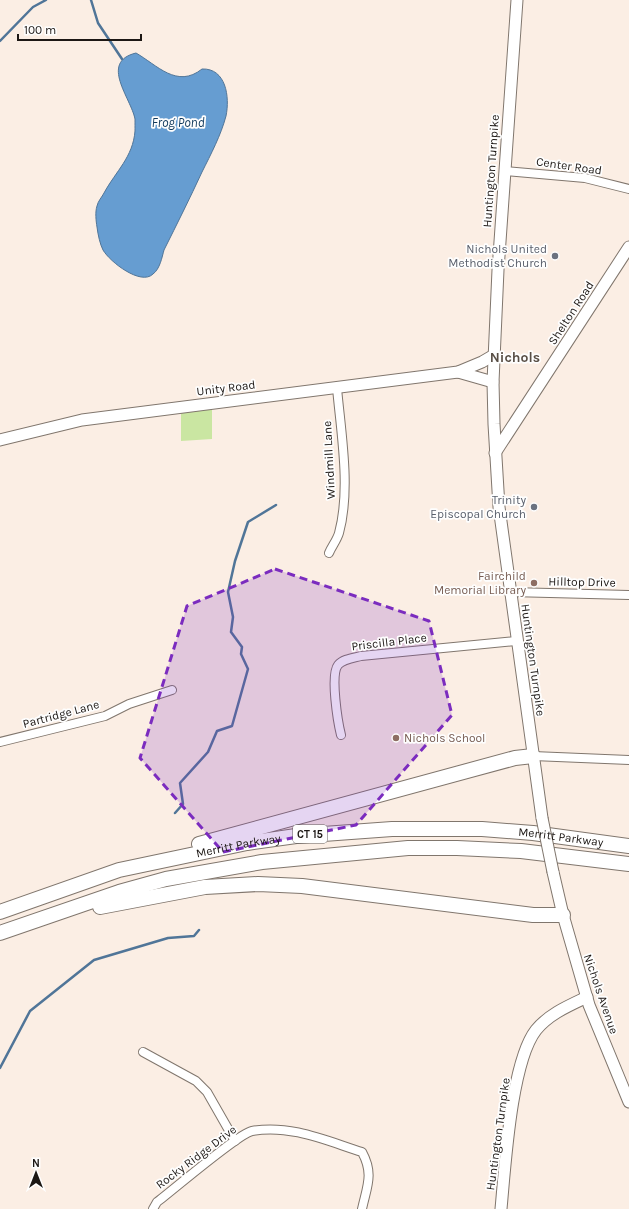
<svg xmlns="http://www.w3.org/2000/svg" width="629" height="1209" font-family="Karla,sans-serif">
  <rect width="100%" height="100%" fill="#fbeee4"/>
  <!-- green -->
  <path fill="#cae6a2" d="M212 401V439L181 441V404Z"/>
  <!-- water -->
  <path fill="#669dd1" stroke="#507598" d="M136 53C157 65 177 89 202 69 226 68 230 97 226 116 221 135 211 154 202 172 190 198 177 224 164 250 162 257 160 269 153 274 141 286 110 262 103 250 100 244 98 235 97 227 96 221 95 212 97 206 98 201 102 197 104 193 116 171 133 157 135 131 135 128 135 123 135 119 131 98 99 62 136 53Z"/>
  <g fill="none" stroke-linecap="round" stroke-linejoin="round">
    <!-- stream -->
    <g stroke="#507598" stroke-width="2.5">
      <path d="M91 0 98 23 122 59"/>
      <path d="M0 41 33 7 46 0"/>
      <path d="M175 813 183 804 180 783 208 752 217 731 232 726 248 669 241 654 242 647 231 632 233 617 228 592 235 561 248 522 276 505"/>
      <path d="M0 1068 30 1011 94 960 168 938 194 936 199 930"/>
    </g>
    <defs>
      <g id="street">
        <path d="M504 171 585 178 629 189"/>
        <path d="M329 553C332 546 337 540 339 533 351 489 341 433 337 388"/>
        <path d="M510 592 629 595"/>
        <path d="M341 735C338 723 330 675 338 665 343 659 353 658 361 656L516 641"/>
        <path d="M0 742 105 716 129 704 172 690"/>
        <path d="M533 756 629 760"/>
        <path d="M143 1052 196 1081 207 1092 235 1141"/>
        <path d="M153 1209 157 1202C173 1190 238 1134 252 1131 290 1124 327 1141 362 1152 374 1174 367 1186 362 1209"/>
      </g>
      <g id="secondary">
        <path d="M517 0 498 270 493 382 494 424 499 507 542 818"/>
        <path d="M458 372 493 382"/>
        <path d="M0 440 82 420 458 372 482 362 494 355"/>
        <path d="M495 453 629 247"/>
        <path d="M553 872 563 915 589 1005 629 1102"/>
        <path d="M501 1209C505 1167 511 1062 536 1030 549 1014 568 1006 587 997"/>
      </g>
      <g id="highway">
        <path d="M199 844 467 771 515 758 533 756"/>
        <path d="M100 907 205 887 258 884 302 886 533 915H563"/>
        <path id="s1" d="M0 912 119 870 247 843 296 836 392 829H482L533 833 629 846"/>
        <path d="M0 933 119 892 166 879 262 862 408 848H457L521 851 629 864"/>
      </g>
    </defs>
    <!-- street casing -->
    <use href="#street" stroke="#80766d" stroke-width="10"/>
    <!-- secondary casing -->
    <use href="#secondary" stroke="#80766d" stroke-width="13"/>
    <!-- highway casing -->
    <use href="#highway" stroke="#80766d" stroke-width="16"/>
    <!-- street -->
    <use href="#street" stroke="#fff" stroke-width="8"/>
    <!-- secondary -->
    <use href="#secondary" stroke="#fff" stroke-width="11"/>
    <!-- highway -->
    <use href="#highway" stroke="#fff" stroke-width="14"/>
    <defs>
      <path id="secondary-bridge" d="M542 818 553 872"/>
    </defs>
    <!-- secondary-bridge casing -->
    <use href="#secondary-bridge" stroke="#80766d" stroke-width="13" stroke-linecap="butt"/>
    <!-- secondary-bridge -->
    <use href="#secondary-bridge" stroke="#fff" stroke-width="11"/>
  </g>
  <!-- marked area -->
  <path fill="#7b2cbf" fill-opacity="0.2" stroke="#7b2cbf" stroke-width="3" stroke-dasharray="8 5" stroke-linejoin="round" d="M275 569 429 621 452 715 356 825 223 852 140 758 187 606Z"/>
  <!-- markers -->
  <g fill="#6b7280" stroke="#fefefe" stroke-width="1.5">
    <circle cx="555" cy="256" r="4"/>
    <circle cx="534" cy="507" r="4"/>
  </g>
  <g fill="#8d6e63" stroke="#fefefe" stroke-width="1.5">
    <circle cx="534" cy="583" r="4"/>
    <circle cx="396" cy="738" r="4"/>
  </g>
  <g text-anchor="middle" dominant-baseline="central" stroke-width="3.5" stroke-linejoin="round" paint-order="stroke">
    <!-- shield labels -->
    <rect fill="#fefefe" stroke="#605c5a" stroke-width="1" x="293" y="825" width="34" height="18" rx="3"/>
    <g font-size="11" font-weight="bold" fill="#1c1714">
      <text x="310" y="834">CT 15</text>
    </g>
    <!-- street labels -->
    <g font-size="12" fill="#1c1714" stroke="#fefefe">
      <text transform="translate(569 166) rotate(8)">Center Road</text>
      <text transform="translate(491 171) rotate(-86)">Huntington Turnpike</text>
      <text transform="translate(571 313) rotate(-57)">Shelton Road</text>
      <text transform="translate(226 388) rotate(-7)">Unity Road</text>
      <text transform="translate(329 460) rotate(-93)">Windmill Lane</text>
      <text transform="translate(582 582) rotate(1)">Hilltop Drive</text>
      <text transform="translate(389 642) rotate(-7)">Priscilla Place</text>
      <text transform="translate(533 660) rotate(82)">Huntington Turnpike</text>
      <text transform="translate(61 714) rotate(-15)">Partridge Lane</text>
      <text stroke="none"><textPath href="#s1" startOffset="572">Merritt Parkway</textPath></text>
      <text stroke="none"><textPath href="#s1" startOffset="248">Merritt Parkway</textPath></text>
      <text transform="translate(601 994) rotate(71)">Nichols Avenue</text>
      <text transform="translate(498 1134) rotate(-82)">Huntington Turnpike</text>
      <text transform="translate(196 1157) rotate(-37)">Rocky Ridge Drive</text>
    </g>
    <!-- worship labels -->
    <g font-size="12" fill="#5b616d" stroke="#fefefe" text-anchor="end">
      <text x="547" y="249">Nichols United<tspan x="547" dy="14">Methodist Church</tspan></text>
      <text x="526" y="500">Trinity<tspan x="526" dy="14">Episcopal Church</tspan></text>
    </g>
    <!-- education labels -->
    <g font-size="12" fill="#785e54" stroke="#fefefe" text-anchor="end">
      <text x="526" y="576">Fairchild<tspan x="526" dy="14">Memorial Library</tspan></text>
      <text x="404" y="738" text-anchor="start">Nichols School</text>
    </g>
    <!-- water labels -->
    <g font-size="13" font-style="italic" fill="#0f385b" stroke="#fefefe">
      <text x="178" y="122">Frog Pond</text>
    </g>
    <!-- quarter labels -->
    <g font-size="14" font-weight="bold" fill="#584e45" stroke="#fefefe">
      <text x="515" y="357">Nichols</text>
    </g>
  </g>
  <!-- north arrow -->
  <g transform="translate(36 1173)" stroke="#fefefe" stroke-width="3" paint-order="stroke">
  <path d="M0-3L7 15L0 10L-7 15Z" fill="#1c1714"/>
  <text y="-6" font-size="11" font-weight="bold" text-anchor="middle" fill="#1c1714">N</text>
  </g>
  <!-- scale -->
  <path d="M18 34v6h123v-6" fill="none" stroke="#1c1714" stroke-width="2"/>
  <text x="24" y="34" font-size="12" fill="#1c1714" stroke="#fefefe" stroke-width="3" paint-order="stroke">100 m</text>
</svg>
